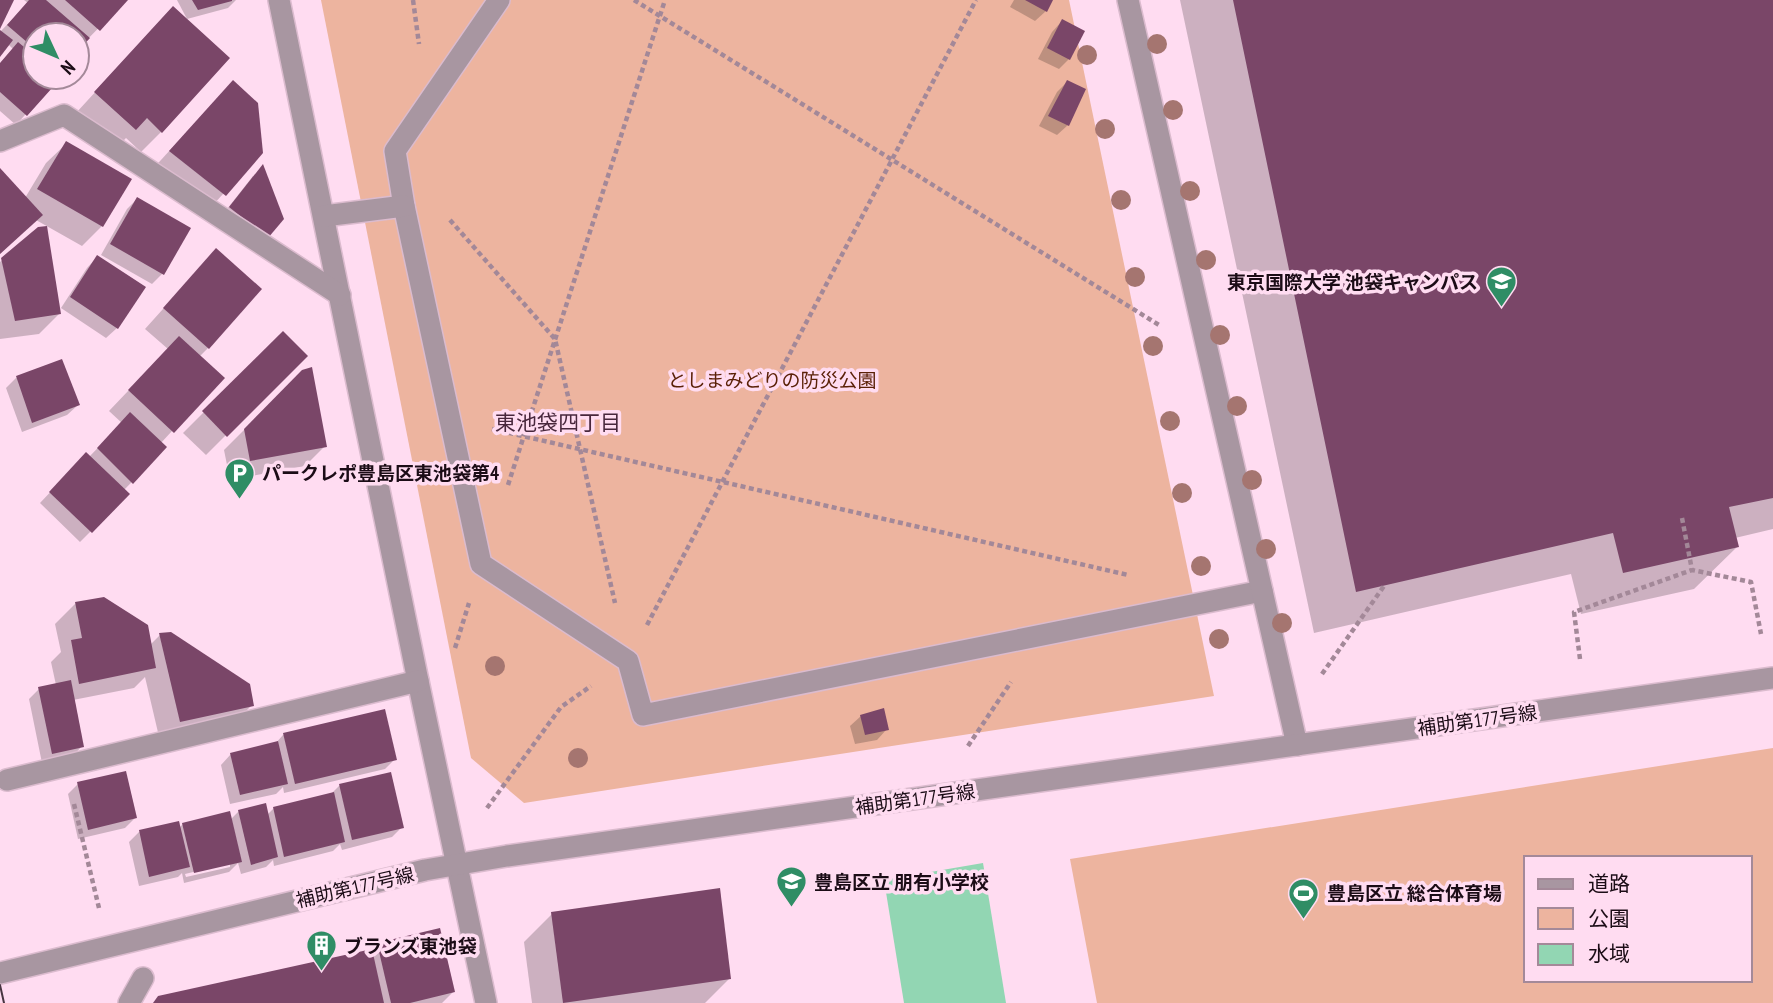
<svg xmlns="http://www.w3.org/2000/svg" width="1773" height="1003" font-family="'PT Sans Narrow','Noto Sans JP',sans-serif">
  <rect width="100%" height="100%" fill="#ffdcf1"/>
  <!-- green -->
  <g fill="#edb49f" fill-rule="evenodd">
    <path d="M321 0H1069L1214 696 524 803 471 758Z"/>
    <path d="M1773 748V1003H1097L1070 859ZM1526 858H1750V980H1526Z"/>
  </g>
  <!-- water -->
  <path fill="#92d6b3" d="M983 863 1006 1003H904L884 880Z"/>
  <!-- shadow -->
  <g fill="#0003" fill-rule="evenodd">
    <path d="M24 0H126L77 50V35H35V77L58 78 16 125 0 111V64L13 49 8 44 0 54V32L28 3Z"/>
    <path d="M177 0H236L228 8 187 19Z"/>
    <path d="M1014 0H1051L1046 11 1035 21 1010 7Z"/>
    <path d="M1180 0H1773V529L1735 538 1737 547 1694 589 1581 614 1571 574 1314 633Z"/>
    <path d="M1062 21 1069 59 1059 69 1038 59 1052 32Z"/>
    <path d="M153 29 161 132 141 152 126 138 115 149 76 113Z"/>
    <path d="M1067 82 1068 125 1057 135 1039 126 1057 92Z"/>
    <path d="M213 103 261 152 204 215 150 172Z"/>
    <path d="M67 143 102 226 82 246 36 220 0 254V171L25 198 46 163Z"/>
    <path d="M253 176 267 237 220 218Z"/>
    <path d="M137 199 162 274 152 284 101 255 127 209Z"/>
    <path d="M38 229 59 314 39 334 0 339V262Z"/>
    <path d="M216 250 208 348 199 357 172 431 160 444 165 448 124 490 128 494 80 542 40 503 76 465 89 457 122 423 109 411 168 349 145 329Z"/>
    <path d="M97 257 143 288 117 328 106 338 61 308 87 268Z"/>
    <path d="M283 333 305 356 206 455 183 433Z"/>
    <path d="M61 361 78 405 67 415 22 432 6 388 16 378Z"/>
    <path d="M303 371 325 446 305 466 230 480 224 450Z"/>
    <path d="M75 604 150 645 160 635 252 705 232 725 160 741 145 677 134 688 73 700 82 746 72 757 42 763 29 699 39 689 56 685 51 662 61 652 55 624Z"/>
    <path d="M384 711 395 759 385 769 284 793 283 787 276 794 230 804 221 765 231 754 275 744 283 735Z"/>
    <path d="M861 716 887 729 877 740 855 744 850 726Z"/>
    <path d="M390 774 402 827 392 837 342 850 340 844 333 851 274 866 273 860 266 867 241 874 238 863 229 872 184 883 182 873 178 877 139 886 129 842 139 832 179 828 183 824 230 820 239 811 267 815 274 808 331 794 339 786ZM230 863V867L186 877 185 874Z"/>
    <path d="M78 784 135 818 125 828 78 839 68 794Z"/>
    <path d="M552 914 729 979 705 1003H532L524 942Z"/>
    <path d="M378 945 453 992 442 1003H154L159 998 372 950Z"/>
  </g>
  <!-- building -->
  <g fill="#7a4668">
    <path d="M0 0H14L0 29Z"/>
    <path d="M29 0H46L90 38 77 52V35H35V49L7 25Z"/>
    <path d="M65 0H128L100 31Z"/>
    <path d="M192 0H232V1L198 10Z"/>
    <path d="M1025 0H1053L1047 12Z"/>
    <path d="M1233 0H1773V498L1729 507 1739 547 1623 573 1613 533 1356 592Z"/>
    <path d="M173 6 230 58 162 133 147 118 136 130 94 92Z"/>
    <path d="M1062 19 1085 31 1070 60 1047 48Z"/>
    <path d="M0 30 13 40 0 57Z"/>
    <path d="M18 42 35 56V77L61 78 27 116 0 92V63Z"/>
    <path d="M233 80 258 103 263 153 226 196 169 151Z"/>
    <path d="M1067 80 1086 89 1069 126 1048 116Z"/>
    <path d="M66 141 132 179 103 227 37 189Z"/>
    <path d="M263 164 284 219 268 238 229 207Z"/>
    <path d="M0 168 43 215 0 254Z"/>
    <path d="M137 197 191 228 164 275 110 244Z"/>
    <path d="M47 226 61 314 15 321 1 258 38 227Z"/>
    <path d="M216 248 262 289 209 349 163 308Z"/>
    <path d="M97 255 146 287 118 329 70 297Z"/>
    <path d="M283 331 308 356 227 437 202 411Z"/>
    <path d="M179 336 225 378 174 433 128 390Z"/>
    <path d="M62 359 80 405 32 423 16 376Z"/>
    <path d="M312 367 327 447 250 461 244 429 302 370Z"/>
    <path d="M130 412 167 447 133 484 97 448Z"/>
    <path d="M86 452 130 494 92 533 49 492Z"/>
    <path d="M104 597 148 625 156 668 79 684 71 640 82 638 75 602Z"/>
    <path d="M171 632 250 684 254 706 180 722 159 633Z"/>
    <path d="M71 680 84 747 52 754 38 687Z"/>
    <path d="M884 708 889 730 865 735 860 715Z"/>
    <path d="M385 709 397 760 295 784 283 733Z"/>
    <path d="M278 741 288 784 240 795 230 753Z"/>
    <path d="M126 771 137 818 88 830 77 782Z"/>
    <path d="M391 772 404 828 352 840 339 784Z"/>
    <path d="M334 792 345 842 284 857 273 807Z"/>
    <path d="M266 803 278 857 251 865 238 810Z"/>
    <path d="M230 811 242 862 194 873 182 823Z"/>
    <path d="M179 821 190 867 149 877 139 830Z"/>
    <path d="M720 888 731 979 563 1003 551 912Z"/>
    <path d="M440 928 455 992 410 1003H391L377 943Z"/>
    <path d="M372 949 384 1003H153L158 996Z"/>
  </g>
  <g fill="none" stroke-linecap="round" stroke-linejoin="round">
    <defs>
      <g id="minor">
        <path d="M279 0 418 681 486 1003"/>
        <path d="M499 0 395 151 404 206 481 564 628 661 643 715 1262 591"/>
        <path d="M1128 0 1297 745"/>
        <path d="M0 141 64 115 340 295"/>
        <path d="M324 216 404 206"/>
        <path d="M7 780 418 681"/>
        <path d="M0 973 425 870 507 856 1773 678"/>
        <path d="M129 1003 143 978"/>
      </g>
    </defs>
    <!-- minor casing -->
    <use href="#minor" stroke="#dbbbce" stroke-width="24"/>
    <!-- path -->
    <g stroke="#a38898" stroke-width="4.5" stroke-dasharray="5 3.5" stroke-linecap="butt">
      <path d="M413 0 419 44"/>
      <path d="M634 0 1159 325"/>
      <path d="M450 220 555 339 615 603"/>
      <path d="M492 429 1128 575"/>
      <path d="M508 485 665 0"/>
      <path d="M1682 518 1692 570 1751 582 1761 634"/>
      <path d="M647 625 976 0"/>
      <path d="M455 648 469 603"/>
      <path d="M1580 659 1574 612 1692 570"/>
      <path d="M1322 674 1384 586"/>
      <path d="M968 746 1011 682"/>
      <path d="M74 804 99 908"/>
      <path d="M487 808 561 707 591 686"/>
    </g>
    <!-- minor -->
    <use href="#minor" stroke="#a896a1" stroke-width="21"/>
    <!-- tram -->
    <path stroke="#483541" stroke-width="2" d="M0 985 4 1003"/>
  </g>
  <!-- trees -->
  <g fill="#a57570">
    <circle cx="1157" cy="44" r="10"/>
    <circle cx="1087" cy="55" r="10"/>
    <circle cx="1173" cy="110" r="10"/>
    <circle cx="1105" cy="129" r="10"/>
    <circle cx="1190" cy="191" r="10"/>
    <circle cx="1121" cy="200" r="10"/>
    <circle cx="1206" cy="260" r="10"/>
    <circle cx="1135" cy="277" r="10"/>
    <circle cx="1220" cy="335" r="10"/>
    <circle cx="1153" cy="346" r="10"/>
    <circle cx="1237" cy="406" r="10"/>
    <circle cx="1170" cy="421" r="10"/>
    <circle cx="1252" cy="480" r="10"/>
    <circle cx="1182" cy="493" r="10"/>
    <circle cx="1266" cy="549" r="10"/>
    <circle cx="1201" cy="566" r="10"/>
    <circle cx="1282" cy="623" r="10"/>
    <circle cx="1219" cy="639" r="10"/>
    <circle cx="495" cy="666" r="10"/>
    <circle cx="578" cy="758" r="10"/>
  </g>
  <!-- icons -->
  <defs>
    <symbol id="university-pin" viewBox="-11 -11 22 30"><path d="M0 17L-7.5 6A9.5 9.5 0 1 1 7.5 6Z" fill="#2f8d65" stroke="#ffdcf1"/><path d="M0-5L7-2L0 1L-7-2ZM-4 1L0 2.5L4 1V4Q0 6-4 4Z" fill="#fff"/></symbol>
    <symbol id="parking-pin" viewBox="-11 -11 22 30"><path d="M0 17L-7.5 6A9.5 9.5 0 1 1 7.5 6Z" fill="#2f8d65" stroke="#ffdcf1"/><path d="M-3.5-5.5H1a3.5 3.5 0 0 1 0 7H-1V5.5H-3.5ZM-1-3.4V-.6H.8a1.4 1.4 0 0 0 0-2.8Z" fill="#fff"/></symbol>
    <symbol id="school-pin" viewBox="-11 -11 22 30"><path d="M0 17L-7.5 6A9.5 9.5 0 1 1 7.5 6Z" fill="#2f8d65" stroke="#ffdcf1"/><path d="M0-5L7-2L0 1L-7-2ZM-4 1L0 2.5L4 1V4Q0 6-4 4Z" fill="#fff"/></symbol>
    <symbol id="stadium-pin" viewBox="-11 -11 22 30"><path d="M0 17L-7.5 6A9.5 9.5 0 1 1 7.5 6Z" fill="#2f8d65" stroke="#ffdcf1"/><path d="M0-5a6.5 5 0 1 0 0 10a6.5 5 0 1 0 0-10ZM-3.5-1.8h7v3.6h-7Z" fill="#fff"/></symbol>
    <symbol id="building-pin" viewBox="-11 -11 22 30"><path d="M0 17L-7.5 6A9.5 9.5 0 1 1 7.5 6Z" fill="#2f8d65" stroke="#ffdcf1"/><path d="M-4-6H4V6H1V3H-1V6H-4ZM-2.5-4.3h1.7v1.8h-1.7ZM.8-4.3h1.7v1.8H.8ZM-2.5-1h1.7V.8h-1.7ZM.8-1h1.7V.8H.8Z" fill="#fff"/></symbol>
  </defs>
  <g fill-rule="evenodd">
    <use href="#university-pin" x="1484" y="264" width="35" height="47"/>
    <use href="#parking-pin" x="222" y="456" width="35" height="47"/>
    <use href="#school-pin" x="774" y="864" width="35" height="47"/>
    <use href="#stadium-pin" x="1286" y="876" width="35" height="47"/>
    <use href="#building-pin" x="304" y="928" width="35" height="47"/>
  </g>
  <g text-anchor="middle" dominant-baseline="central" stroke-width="7" stroke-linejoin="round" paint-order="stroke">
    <!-- poi labels -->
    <g font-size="19" font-weight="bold" fill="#1b0c16" stroke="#ffdcf1" text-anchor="start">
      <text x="1478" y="282" text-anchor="end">東京国際大学 池袋キャンパス</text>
      <text x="262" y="473">パークレポ豊島区東池袋第4</text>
      <text x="814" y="882">豊島区立 朋有小学校</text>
      <text x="1327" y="893">豊島区立 総合体育場</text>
      <text x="344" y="946">ブランズ東池袋</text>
    </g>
    <!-- park labels -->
    <g font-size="19" fill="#5b2107" stroke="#ffdcf1">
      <text x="772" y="380">としまみどりの防災公園</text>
    </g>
    <!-- street labels -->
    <g font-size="19" fill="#1b0c16" stroke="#ffdcf1">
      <text transform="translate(1477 720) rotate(-8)">補助第177号線</text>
      <text transform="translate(915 799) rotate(-8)">補助第177号線</text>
      <text transform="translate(355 887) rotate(-13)">補助第177号線</text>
    </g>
    <!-- neighbourhood labels -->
    <g font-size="21" fill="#48273c" stroke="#ffdcf1">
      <text x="558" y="422">東池袋四丁目</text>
    </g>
  </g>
  <!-- legend -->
  <rect x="1524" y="856" width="228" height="126" fill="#ffdcf1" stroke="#a48999" stroke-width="2"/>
  <rect x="1538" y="879" width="35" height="10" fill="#a896a1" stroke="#a48999" stroke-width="2"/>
  <text x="1588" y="891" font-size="21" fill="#1b0c16">道路</text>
  <rect x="1538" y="908" width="35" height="21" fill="#edb49f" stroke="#a48999" stroke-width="2"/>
  <text x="1588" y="926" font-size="21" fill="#1b0c16">公園</text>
  <rect x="1538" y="944" width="35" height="21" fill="#92d6b3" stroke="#a48999" stroke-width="2"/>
  <text x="1588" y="961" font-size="21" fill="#1b0c16">水域</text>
  <!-- north arrow -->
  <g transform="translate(56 56) rotate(134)"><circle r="33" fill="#ffdcf1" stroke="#a48999" stroke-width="2"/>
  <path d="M0-5L12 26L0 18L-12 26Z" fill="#2f8d65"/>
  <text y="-10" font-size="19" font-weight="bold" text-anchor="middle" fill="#1b0c16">N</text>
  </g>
</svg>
